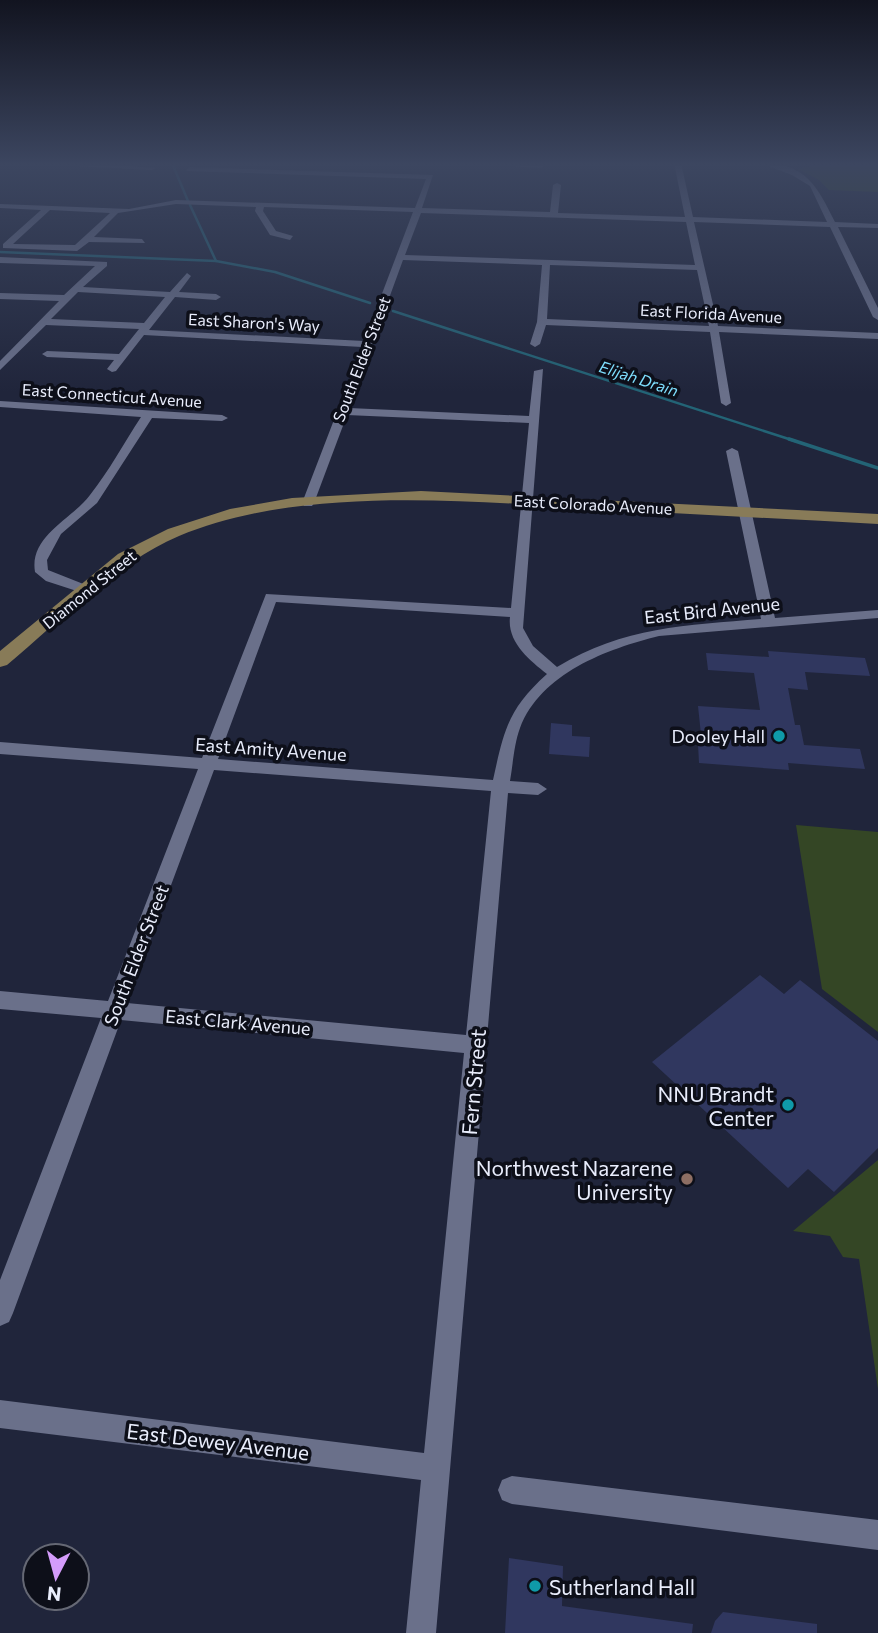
<svg xmlns="http://www.w3.org/2000/svg" width="878" height="1633" font-family="Commissioner,sans-serif">
  <rect width="100%" height="100%" fill="#20253b"/>
  <!-- green -->
  <g fill="#344625">
    <path d="M822 163H878V192L829 190 819 180 798 169Z"/>
    <path d="M796 825 878 832V1032L822 989Z"/>
    <path d="M878 1160V1389L859 1259 843 1257 830 1236 793 1231Z"/>
  </g>
  <g fill="none" stroke-linecap="round" stroke-linejoin="round">
    <!-- stream-far1 -->
    <g stroke="#236476" stroke-width="2.5">
      <path d="M172 163 188 201"/>
      <path d="M190 205 216 261"/>
      <path d="M0 252 216 261 275 272 370 303"/>
      <path d="M393 311 795 441"/>
    </g>
    <!-- stream -->
    <path stroke="#236476" stroke-width="3.5" d="M789 439 878 468"/>
  </g>
  <!-- building -->
  <g fill="#30375f">
    <path d="M768 651 865 658 870 676 805 672 808 690 788 688 795 725H800L804 745 860 749 865 769 788 763 789 770 699 763 698 744H702L698 706 760 710 754 673 708 670 706 653 769 657Z"/>
    <path d="M551 723 572 725V736L590 737 589 757 549 754Z"/>
    <path d="M760 975 784 994 800 980 878 1041V1148L834 1192 808 1169 788 1188 652 1062Z"/>
    <path d="M509 1558 563 1566 562 1606 693 1624 692 1633H505Z"/>
    <path d="M723 1612 817 1624V1633H711L715 1621Z"/>
  </g>
  <g fill="none" stroke-linecap="round" stroke-linejoin="round">
    <!-- minor -->
    <g fill="#6a708a" fill-rule="evenodd">
      <path d="M18 163H84L156 168 152 170Z"/>
      <path d="M674 163H681L693 217 827 222 810 186 792 175 761 163C806 163 817 186 835 222L878 224V228L838 227 878 308V320L873 317 830 227 694 222 718 326 878 333V339L719 332 731 403 726 406 721 403 710 332 546 325 540 344 535 347 530 344 537 322 542 265 403 260 349 408 529 416 534 371 543 369 523 628 533 646 557 667C623 627 687 625 761 619L726 451 732 448 738 451 775 618 878 610V618L659 636C607 649 541 673 520 728 514 744 513 764 510 781L538 783 547 789 538 795 508 793 436 1633H406L421 1480 0 1428V1400L424 1453 464 1053 121 1020 13 1313 9 1322 0 1326V1280L101 1018 0 1009V991L108 1001 198 769 0 754V742L202 758 266 594 511 608 529 423 347 415 314 503 312 506H304L302 503 362 347 144 335 116 371 112 372 107 369 114 360 47 357 42 354 47 351 119 354 139 329 46 325 0 370V361L59 301 0 299V293L64 295 95 266 0 263V257L107 262V266L83 287 170 292 187 273 191 276 179 292 216 294 221 297 216 300 175 297 149 330 364 341 413 212 264 207 263 211 276 231 293 236 290 240 270 235 255 211 256 207 176 204 118 213 94 237 142 239 145 243 89 242 77 251 3 248V244L41 210 0 208V204L129 209 176 200 415 208 426 179 186 171 189 167 433 175 422 208 550 212 553 185 557 183 561 185 558 213 685 217ZM50 210 110 213 75 245 13 244ZM421 213 686 222 695 265 405 255ZM550 265 697 270 709 326 547 319ZM78 292 165 297 144 323 51 319ZM276 602 510 617C507 642 529 660 547 674 508 709 504 730 493 780L218 759ZM214 770 491 791 466 1035 127 1003Z"/>
      <path d="M481 164 544 166 540 168Z"/>
      <path d="M0 401 222 415 228 418 222 421 152 418 97 503 61 534 47 560 48 570 91 587V593L86 594 46 581 35 572C29 536 71 520 90 495 109 471 124 443 141 417L0 407Z"/>
      <path d="M512 1476 878 1520V1550L512 1504 502 1500 498 1490 502 1480Z"/>
    </g>
    <!-- major -->
    <path fill="#887b58" fill-rule="evenodd" d="M421 491 878 514V524C785 519 691 514 598 509 470 501 300 485 179 536 114 564 61 620 7 665L0 667V651L118 554 168 529 230 509 292 498Z"/>
  </g>
  <!-- sky -->
  <linearGradient id="sky" x2="0" y2="1"><stop stop-color="#121420"/><stop offset="0.42" stop-color="#3c4660"/><stop offset="1" stop-color="#3c4660" stop-opacity="0"/></linearGradient>
  <rect width="878" height="392" fill="url(#sky)"/>
  <!-- markers -->
  <g fill="#0f9aa8" stroke="#0d0f19" stroke-width="2.5">
    <circle cx="779" cy="736" r="7"/>
    <circle cx="788" cy="1105" r="7"/>
    <circle cx="535" cy="1586" r="7"/>
  </g>
  <circle fill="#8d6e63" stroke="#0d0f19" stroke-width="2.5" cx="687" cy="1179" r="7"/>
  <g text-anchor="middle" dominant-baseline="central" stroke-width="7" stroke-linejoin="round" paint-order="stroke">
    <!-- far-street labels -->
    <g font-size="16" fill="#e9edfc" stroke="#0d0f19">
      <text transform="translate(711 313) rotate(3)">East Florida Avenue</text>
      <text transform="translate(254 322) rotate(3)">East Sharon's Way</text>
      <text transform="translate(361 359) rotate(-69)">South Elder Street</text>
      <text transform="translate(112 395) rotate(4)">East Connecticut Avenue</text>
      <text transform="translate(593 504) rotate(3)">East Colorado Avenue</text>
      <text transform="translate(89 589) rotate(-39)">Diamond Street</text>
    </g>
    <!-- far-water labels -->
    <g font-size="16" font-style="italic" fill="#7edefd" stroke="#0d0f19">
      <text transform="translate(639 378) rotate(18)">Elijah Drain</text>
    </g>
    <!-- street labels -->
    <g font-size="18" fill="#e9edfc" stroke="#0d0f19">
      <text transform="translate(712 610) rotate(-6)">East Bird Avenue</text>
      <text transform="translate(271 749) rotate(4)">East Amity Avenue</text>
      <text transform="translate(136 955) rotate(-69)">South Elder Street</text>
      <text transform="translate(238 1022) rotate(5)">East Clark Avenue</text>
    </g>
    <!-- poi labels -->
    <g font-size="18" fill="#e9edfc" stroke="#0d0f19" text-anchor="end">
      <text x="765" y="736">Dooley Hall</text>
    </g>
    <!-- near-street labels -->
    <g font-size="21" fill="#e9edfc" stroke="#0d0f19">
      <text transform="translate(473 1082) rotate(-85)">Fern Street</text>
      <text transform="translate(218 1441) rotate(7)">East Dewey Avenue</text>
    </g>
    <!-- near-poi labels -->
    <g font-size="21" fill="#e9edfc" stroke="#0d0f19" text-anchor="end">
      <text x="774" y="1093">NNU Brandt<tspan x="774" dy="24">Center</tspan></text>
      <text x="673" y="1167">Northwest Nazarene<tspan x="673" dy="24">University</tspan></text>
      <text x="549" y="1586" text-anchor="start">Sutherland Hall</text>
    </g>
  </g>
  <!-- north arrow -->
  <g transform="translate(56 1577) rotate(186)"><circle r="33" fill="#0d0f19" stroke="#656874" stroke-width="2"/>
  <path d="M0-5L12 26L0 18L-12 26Z" fill="#d49cfb"/>
  <text y="-10" font-size="19" font-weight="bold" text-anchor="middle" fill="#e9edfc">N</text>
  </g>
</svg>
